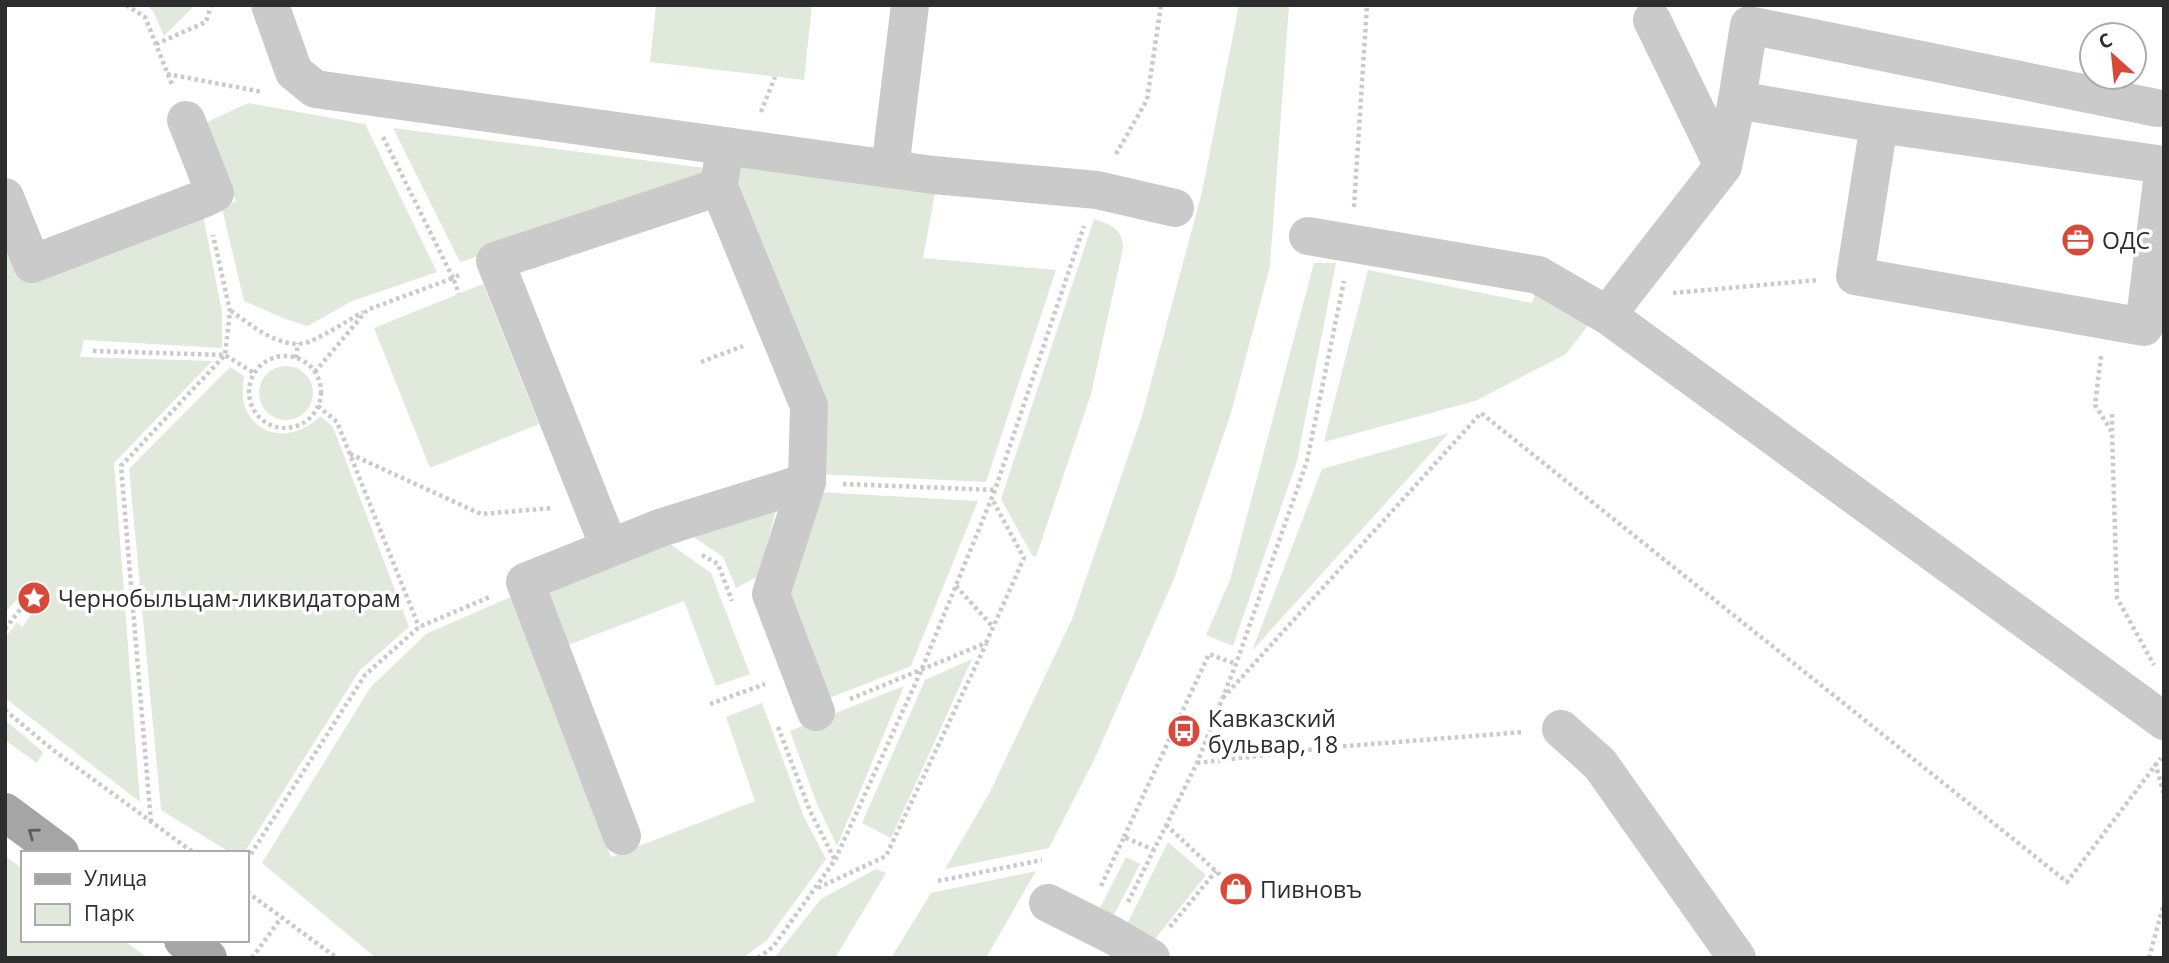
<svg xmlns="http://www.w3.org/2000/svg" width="2169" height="963" font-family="'Open Sans',sans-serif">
  <rect width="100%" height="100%" fill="#fff"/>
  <!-- green -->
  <g fill="#e0e9db">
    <path d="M146 5H195L164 36 153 11Z"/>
    <path d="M656 5H812L804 80 650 62Z"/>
    <path d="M1239 5H1289L1270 266 1231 413 1174 579 1095 758 1049 848 945 869 990 792 1072 619 1142 416 1202 192Z"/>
    <path d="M248 103 365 124 437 272 352 301 308 326 288 320 244 301 222 208 236 201 203 124Z"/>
    <path d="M393 128 705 168 701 186 460 262Z"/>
    <path d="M742 159 937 183 923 258 1056 270 986 482 819 474 738 196Z"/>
    <path d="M201 204 222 312V348L84 340 80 357 212 361 114 463 140 802 5 698V638L17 622 22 627 38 605 22 594 5 612V222L27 273Z"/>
    <path d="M1094 219C1110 224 1123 229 1123 248L1091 394 1036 557 1032 555 1001 499Z"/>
    <path d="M1314 263H1336L1297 461 1233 646 1206 635 1230 580Z"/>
    <path d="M1368 270 1532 303 1537 285 1593 319 1566 354 1475 401 1324 442Z"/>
    <path d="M483 284 539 424 430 468 374 328Z"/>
    <circle cx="286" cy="393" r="27"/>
    <path d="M230 367 244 376C243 387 241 398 246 409 260 441 298 439 320 416L333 427 409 627 360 670 244 853H231L161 810 129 469Z"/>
    <path d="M1449 433 1252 651 1322 469Z"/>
    <path d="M818 492 978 501 911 666 827 699 789 588Z"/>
    <path d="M778 502 759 576 736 588 723 557 685 531Z"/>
    <path d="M660 537 711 573 750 674 716 686 684 601 563 647 539 585Z"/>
    <path d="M513 596 611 857 755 801 726 717 762 703 804 817 826 859 767 940 743 958H376L262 863 370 688 426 634Z"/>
    <path d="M972 659 891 838 862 823 925 680Z"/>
    <path d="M904 686 837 846 817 804 790 731Z"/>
    <path d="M5 720 43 752 37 763 5 740Z"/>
    <path d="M1168 842 1206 875 1151 944 1126 926Z"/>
    <path d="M5 856 23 869V940H123L148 958H5Z"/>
    <path d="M1126 857 1140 864 1114 915 1100 908Z"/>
    <path d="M876 869 886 873 835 958H774L821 899Z"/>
    <path d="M1036 871 986 958H891L931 893Z"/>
  </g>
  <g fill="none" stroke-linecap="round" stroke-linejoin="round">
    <!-- path -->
    <g stroke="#cacaca" stroke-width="4.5" stroke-dasharray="3.5 3.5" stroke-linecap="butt">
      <path d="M126 5 145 17 173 87"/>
      <path d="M156 44 206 22 211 5"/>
      <path d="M167 74 263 92"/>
      <path d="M761 112 775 77"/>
      <path d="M383 137 453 278 459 275"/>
      <path d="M1116 154 1147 100 1161 5"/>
      <path d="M1354 207 1367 5"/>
      <path d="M1673 293 1818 280"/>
      <path d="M231 311C251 325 278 348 305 343 315 341 351 319 363 312"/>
      <path d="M93 351 225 355 254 373"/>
      <path d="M2101 356 2095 405 2112 432 2117 598 2154 665"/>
      <circle cx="285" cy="392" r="36"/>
      <path d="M296 358 298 343"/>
      <path d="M701 362 743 346"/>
      <path d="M315 372 367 310 453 278 459 294"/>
      <path d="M318 406 337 422 419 627"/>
      <path d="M2112 414V431"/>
      <path d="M350 454 481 514 553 508"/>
      <path d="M843 484 995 490"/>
      <path d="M702 555 718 564 732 601"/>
      <path d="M956 586 993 627"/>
      <path d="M5 629 26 602"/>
      <path d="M1223 698 1481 413 2067 882 2161 758"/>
      <path d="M850 699 986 643 1024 558 992 499"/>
      <path d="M710 704 765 684"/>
      <path d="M5 710 53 750 194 853"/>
      <path d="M778 727 810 811 835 860"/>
      <path d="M1197 763 1334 747 1524 732"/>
      <path d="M2155 763 2164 794"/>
      <path d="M151 822 121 466 225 355 230 311 213 235"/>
      <path d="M1166 825 1220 875"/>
      <path d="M1124 837 1209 654 1236 664"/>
      <path d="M247 860 365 675 419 627 492 596"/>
      <path d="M938 881 1042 860"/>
      <path d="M1101 886 1124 837 1154 850"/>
      <path d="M818 888 886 856 986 644"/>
      <path d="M247 892 337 958"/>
      <path d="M1128 902 1197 763 1236 664 1307 461 1344 281"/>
      <path d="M1170 927 1216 871"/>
      <path d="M252 958 281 918"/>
      <path d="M758 958 773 947 835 860 921 671 995 490 1084 226"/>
      <path d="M2149 958 2164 903"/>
    </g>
    <!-- minor -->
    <g stroke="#cacaca" stroke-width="38">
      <path d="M270 5 294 72 315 89 933 175 1097 190 1175 208"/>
      <path d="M1737 100 1749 25 2157 108"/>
      <path d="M725 146 719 187 809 406 807 482 771 594 816 712"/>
      <path d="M1723 166 1737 100 1879 124 2164 165 2144 327 1855 276 1879 124"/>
      <path d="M890 169 910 5"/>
      <path d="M5 197 32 264 205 198 215 193 186 120"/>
      <path d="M1308 236 1538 275 1607 315 2164 721"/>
      <path d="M1607 315 1723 166 1652 20"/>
      <path d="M609 547 495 261 719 187"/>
      <path d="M1561 729 1600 764 1737 958"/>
      <path d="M622 836 525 582 660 528 807 482"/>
      <path d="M1048 903 1112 935 1151 958"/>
    </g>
    <!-- major -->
    <g stroke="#a5a5a5" stroke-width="38">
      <path d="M5 812 60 853"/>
      <path d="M183 940 208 958"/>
    </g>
  </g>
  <!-- one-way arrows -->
  <defs><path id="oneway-chevron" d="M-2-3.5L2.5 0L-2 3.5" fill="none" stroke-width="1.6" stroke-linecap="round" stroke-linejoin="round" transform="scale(1.75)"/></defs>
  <use stroke="#5d5d5d" href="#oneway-chevron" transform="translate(33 833) rotate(-144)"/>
  <!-- icons -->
  <defs>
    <symbol id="office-disc" viewBox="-11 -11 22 22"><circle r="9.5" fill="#d94939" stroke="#fff"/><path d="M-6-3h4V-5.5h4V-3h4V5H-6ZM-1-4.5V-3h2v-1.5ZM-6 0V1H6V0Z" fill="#fff"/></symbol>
    <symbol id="sight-disc" viewBox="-11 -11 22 22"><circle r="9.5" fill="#d94939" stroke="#fff"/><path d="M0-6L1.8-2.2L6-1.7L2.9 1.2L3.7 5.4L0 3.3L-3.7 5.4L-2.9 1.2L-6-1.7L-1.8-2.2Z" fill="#fff"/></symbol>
    <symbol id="bus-disc" viewBox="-11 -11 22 22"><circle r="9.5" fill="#d94939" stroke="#fff"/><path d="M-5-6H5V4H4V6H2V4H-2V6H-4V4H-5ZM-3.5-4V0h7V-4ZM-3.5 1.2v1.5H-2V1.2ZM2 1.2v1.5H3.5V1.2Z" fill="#fff"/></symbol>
    <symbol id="shop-disc" viewBox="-11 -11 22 22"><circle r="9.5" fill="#d94939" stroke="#fff"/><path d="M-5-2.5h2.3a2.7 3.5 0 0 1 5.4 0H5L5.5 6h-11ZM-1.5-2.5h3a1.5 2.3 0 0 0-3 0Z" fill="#fff"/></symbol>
  </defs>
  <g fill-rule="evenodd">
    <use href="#office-disc" x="2059" y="221" width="38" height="38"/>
    <use href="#sight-disc" x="15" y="579" width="38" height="38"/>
    <use href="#bus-disc" x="1165" y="712" width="38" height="38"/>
    <use href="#shop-disc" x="1217" y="870" width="38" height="38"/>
  </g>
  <g text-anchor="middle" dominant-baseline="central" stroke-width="7" stroke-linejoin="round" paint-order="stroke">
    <!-- poi labels -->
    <g font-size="23" fill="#2d2d2d" stroke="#fff" text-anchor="start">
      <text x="2102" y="240">ОДС</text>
      <text x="58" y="598">Чернобыльцам-ликвидаторам</text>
      <text x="1208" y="718">Кавказский<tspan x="1208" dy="26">бульвар, 18</tspan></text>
      <text x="1260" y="889">Пивновъ</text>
    </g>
  </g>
  <!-- border -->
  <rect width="2169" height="963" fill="none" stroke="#2d2d2d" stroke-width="14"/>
  <!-- legend -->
  <rect x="21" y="851" width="228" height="91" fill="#ffffff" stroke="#ababab" stroke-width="2"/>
  <rect x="35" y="874" width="35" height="10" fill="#a5a5a5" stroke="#ababab" stroke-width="2"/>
  <text x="84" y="886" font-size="21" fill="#2d2d2d">Улица</text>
  <rect x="35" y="904" width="35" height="21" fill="#e0e9db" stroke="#ababab" stroke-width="2"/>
  <text x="84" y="921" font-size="21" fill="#2d2d2d">Парк</text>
  <!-- north arrow -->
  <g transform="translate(2113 56) rotate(333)"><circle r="33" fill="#ffffff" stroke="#ababab" stroke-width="2"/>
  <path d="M0-5L12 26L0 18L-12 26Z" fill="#d94939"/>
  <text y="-10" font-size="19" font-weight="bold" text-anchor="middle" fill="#2d2d2d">С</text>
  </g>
</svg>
